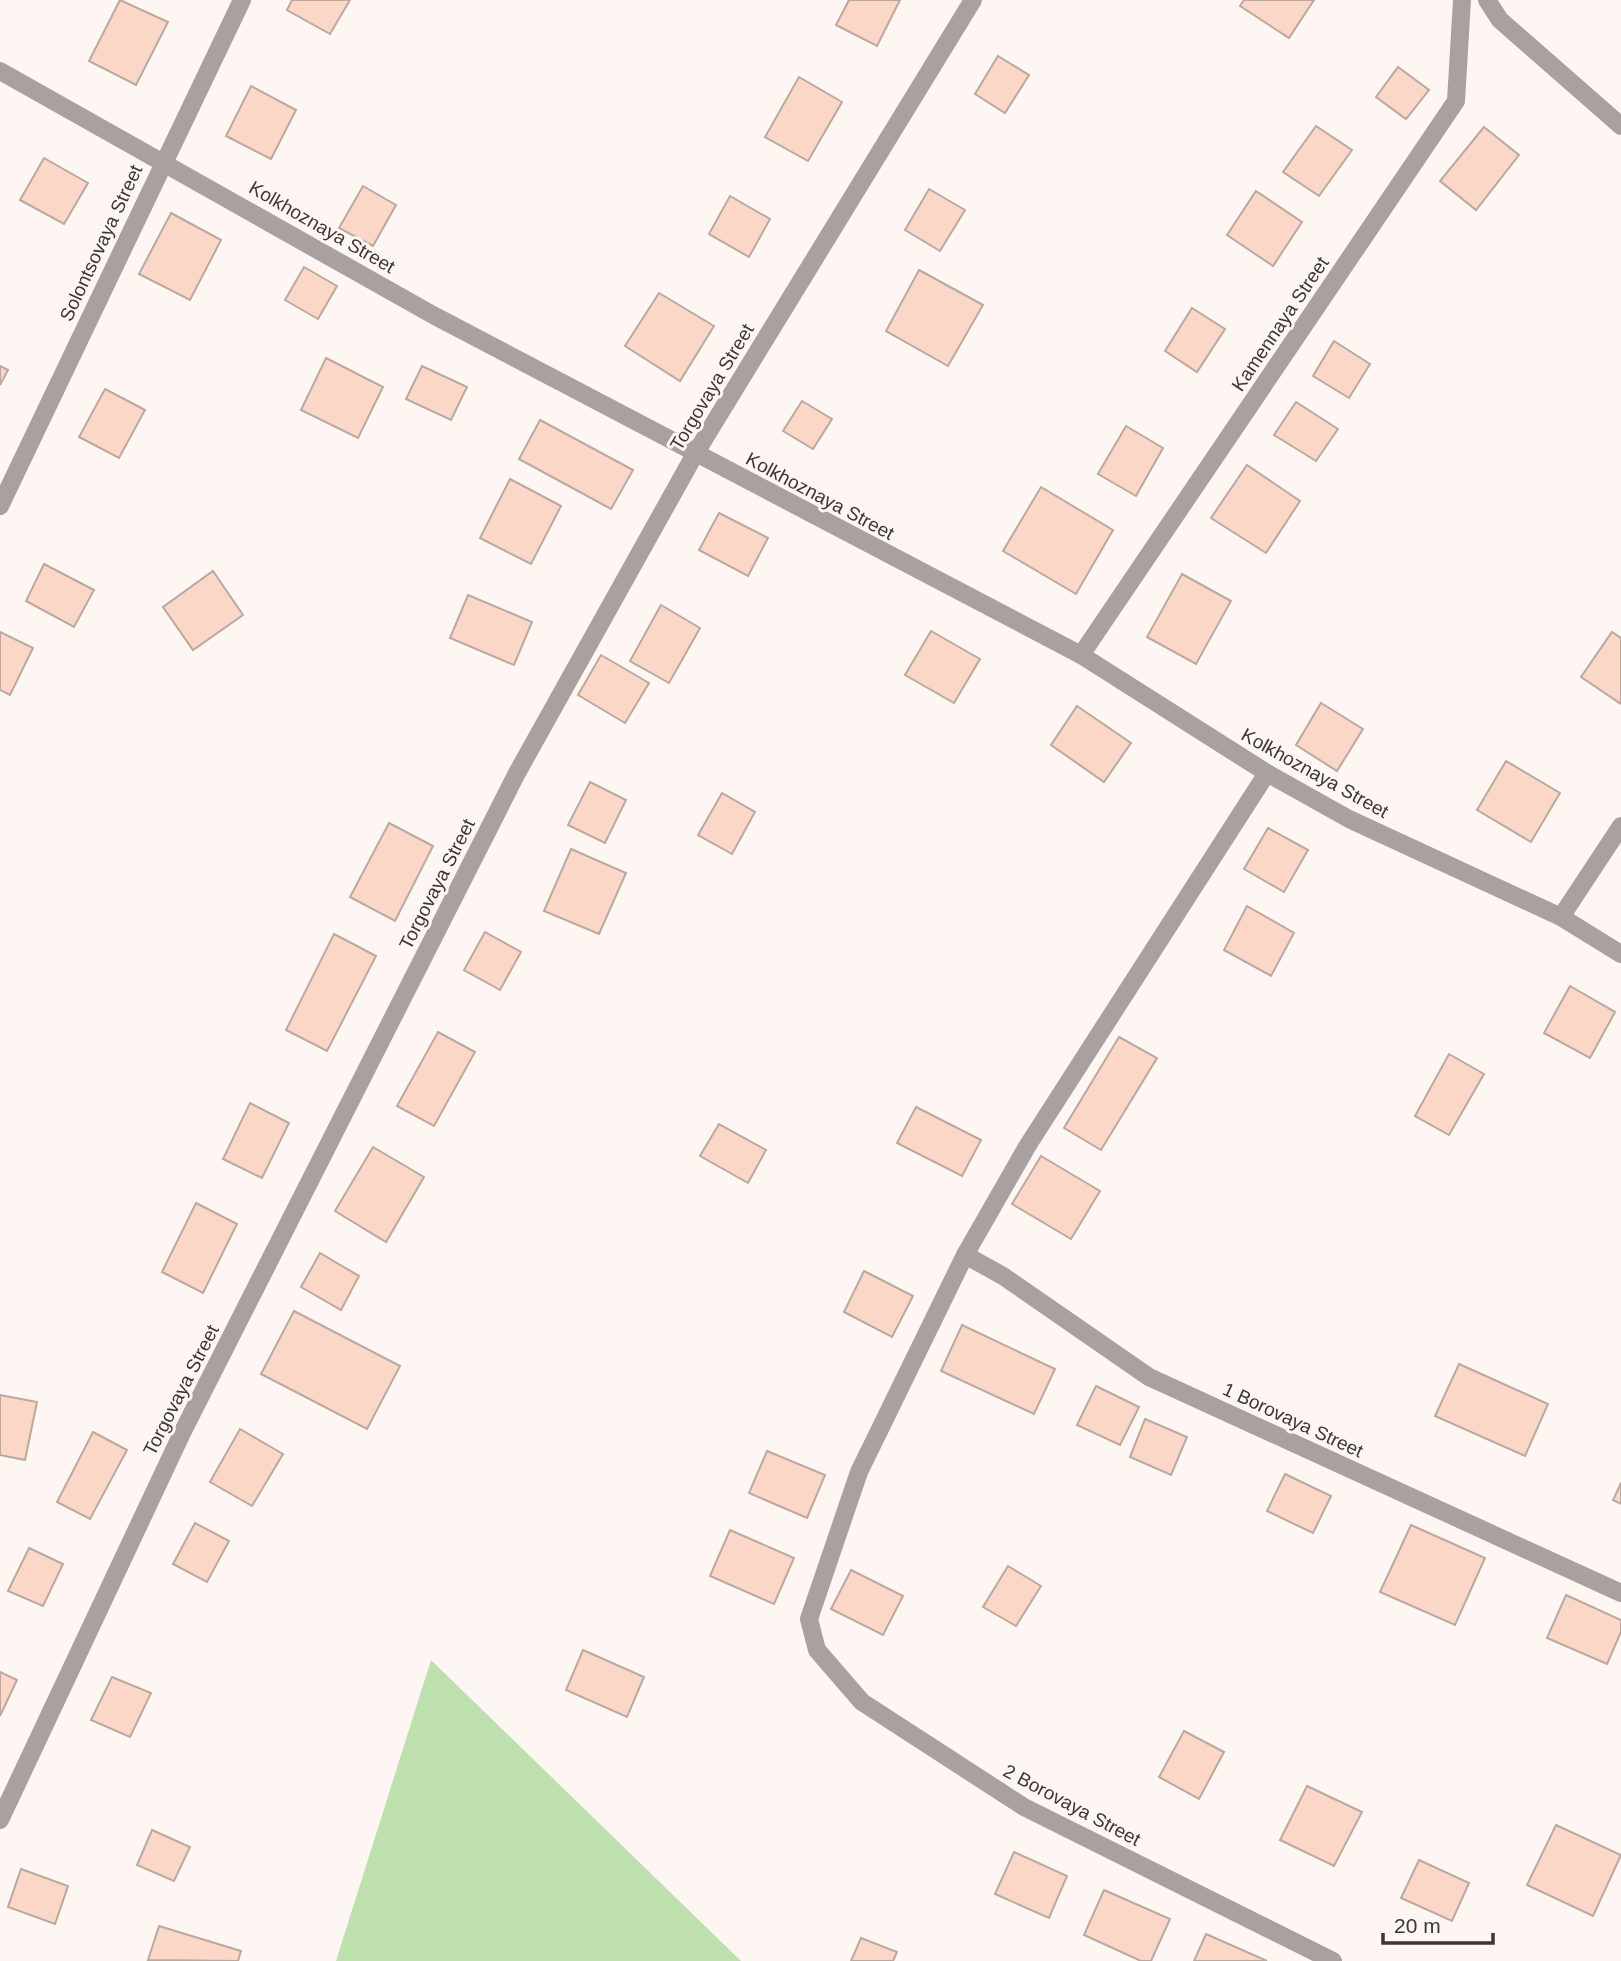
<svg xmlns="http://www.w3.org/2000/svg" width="1621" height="1961" font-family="Arial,sans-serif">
  <rect width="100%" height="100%" fill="#fef6f2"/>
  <!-- green -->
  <path fill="#bde0ae" d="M431 1660 741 1961H336Z"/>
  <!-- building -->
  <g fill="#fbd7c7" stroke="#bba89f" stroke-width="2">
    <path d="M120 0 168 22 136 85 89 61Z"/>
    <path d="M292 0H350L330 34 287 10Z"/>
    <path d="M849 0H900L877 46 836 25Z"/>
    <path d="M1244 0H1314L1289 38 1240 6Z"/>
    <path d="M998 56 1029 75 1005 113 975 94Z"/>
    <path d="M1398 67 1429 90 1406 119 1376 97Z"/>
    <path d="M799 77 842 102 808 161 765 137Z"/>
    <path d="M251 86 296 110 271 159 226 136Z"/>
    <path d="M1316 126 1352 150 1319 196 1283 172Z"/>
    <path d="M1484 127 1519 155 1476 210 1440 181Z"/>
    <path d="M44 158 88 183 64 224 20 200Z"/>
    <path d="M363 186 396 205 373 246 339 228Z"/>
    <path d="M929 189 965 210 940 251 905 230Z"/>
    <path d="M1256 191 1302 222 1273 266 1227 235Z"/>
    <path d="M730 196 770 219 749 257 709 234Z"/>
    <path d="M171 213 221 240 190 300 139 274Z"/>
    <path d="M304 267 337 286 318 319 285 300Z"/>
    <path d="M919 270 983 305 948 366 886 331Z"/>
    <path d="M659 293 714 326 680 381 625 346Z"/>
    <path d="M1192 308 1225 329 1197 372 1165 351Z"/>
    <path d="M1334 341 1370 364 1349 398 1313 376Z"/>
    <path d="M326 358 383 387 358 438 301 410Z"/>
    <path d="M0 366 8 370 0 385Z"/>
    <path d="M422 366 467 387 451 420 406 399Z"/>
    <path d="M105 389 145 410 119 458 79 437Z"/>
    <path d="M802 401 832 419 813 449 783 431Z"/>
    <path d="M1296 402 1338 429 1316 461 1274 435Z"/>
    <path d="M540 420 633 470 611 509 519 459Z"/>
    <path d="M1126 426 1163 448 1136 496 1098 474Z"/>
    <path d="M1247 465 1300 501 1266 553 1211 518Z"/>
    <path d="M510 479 561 506 531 564 480 538Z"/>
    <path d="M1041 487 1113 530 1076 594 1003 551Z"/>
    <path d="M719 513 768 538 748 576 699 550Z"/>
    <path d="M44 564 94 590 74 627 26 601Z"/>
    <path d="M213 571 243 615 193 650 163 607Z"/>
    <path d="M1182 574 1231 601 1196 664 1147 637Z"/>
    <path d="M468 595 532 622 514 665 450 638Z"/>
    <path d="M661 605 700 628 669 683 630 661Z"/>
    <path d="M931 631 980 659 954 703 905 675Z"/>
    <path d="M0 632 33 648 10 695 0 690Z"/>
    <path d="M1612 632 1621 638V704L1581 677Z"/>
    <path d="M601 655 649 683 625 723 578 695Z"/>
    <path d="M1321 703 1363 729 1337 771 1296 745Z"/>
    <path d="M1077 706 1131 743 1104 782 1051 745Z"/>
    <path d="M1506 761 1560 793 1531 842 1477 810Z"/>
    <path d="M590 782 626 800 605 843 568 825Z"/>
    <path d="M722 793 755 812 732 854 698 835Z"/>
    <path d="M389 823 433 846 395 921 350 897Z"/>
    <path d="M1268 828 1308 850 1284 892 1244 869Z"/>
    <path d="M571 849 626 873 599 934 544 911Z"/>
    <path d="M1247 906 1294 933 1271 976 1224 950Z"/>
    <path d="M485 932 521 952 500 990 464 970Z"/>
    <path d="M334 934 376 956 327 1051 286 1030Z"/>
    <path d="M1570 986 1615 1012 1590 1058 1544 1033Z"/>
    <path d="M438 1032 475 1052 434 1126 397 1106Z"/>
    <path d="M1119 1037 1157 1058 1101 1150 1064 1128Z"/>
    <path d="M1449 1054 1484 1074 1449 1135 1415 1116Z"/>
    <path d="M250 1103 289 1123 262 1178 223 1159Z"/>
    <path d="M916 1107 981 1140 962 1176 897 1143Z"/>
    <path d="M719 1124 766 1150 748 1183 700 1156Z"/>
    <path d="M373 1147 424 1177 386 1242 335 1211Z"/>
    <path d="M1041 1156 1100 1191 1071 1239 1012 1204Z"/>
    <path d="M196 1203 237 1224 203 1293 162 1272Z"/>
    <path d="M320 1253 359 1276 341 1310 301 1287Z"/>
    <path d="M864 1271 913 1296 892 1337 844 1312Z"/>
    <path d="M294 1311 400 1366 367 1429 261 1374Z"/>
    <path d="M962 1325 1055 1369 1034 1414 941 1371Z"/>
    <path d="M1459 1364 1548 1404 1525 1456 1435 1416Z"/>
    <path d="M1096 1386 1139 1407 1120 1445 1077 1425Z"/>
    <path d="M0 1395 37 1402 25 1460 0 1455Z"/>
    <path d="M1145 1419 1187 1437 1171 1475 1130 1457Z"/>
    <path d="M240 1429 283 1454 252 1506 210 1482Z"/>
    <path d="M93 1432 127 1450 90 1519 57 1502Z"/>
    <path d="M767 1451 825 1475 807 1518 749 1493Z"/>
    <path d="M1285 1474 1331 1496 1313 1533 1267 1511Z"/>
    <path d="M1621 1483V1504L1613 1500Z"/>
    <path d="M195 1523 229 1541 207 1582 173 1564Z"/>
    <path d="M1411 1525 1485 1558 1455 1625 1380 1592Z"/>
    <path d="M730 1530 794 1558 774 1604 710 1576Z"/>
    <path d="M29 1548 63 1564 43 1606 8 1591Z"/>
    <path d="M1008 1566 1041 1586 1016 1626 983 1607Z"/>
    <path d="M851 1570 903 1596 883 1635 831 1609Z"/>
    <path d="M1566 1595 1621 1620V1632L1607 1664 1547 1638Z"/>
    <path d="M583 1650 644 1677 627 1717 566 1690Z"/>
    <path d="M0 1672 17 1680 0 1716Z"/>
    <path d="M112 1677 151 1693 130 1737 91 1720Z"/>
    <path d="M1184 1731 1224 1752 1199 1799 1159 1777Z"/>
    <path d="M1307 1786 1362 1812 1334 1866 1280 1840Z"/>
    <path d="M1556 1825 1621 1855 1593 1916 1527 1885Z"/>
    <path d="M152 1830 190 1847 174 1881 137 1865Z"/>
    <path d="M1014 1852 1067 1876 1049 1918 995 1894Z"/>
    <path d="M1419 1860 1469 1883 1452 1921 1401 1898Z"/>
    <path d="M21 1869 68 1886 55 1924 8 1907Z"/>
    <path d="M1104 1890 1170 1919 1151 1961H1141L1084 1935Z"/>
    <path d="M159 1926 241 1951 238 1961 148 1960Z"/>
    <path d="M1206 1934 1267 1961H1194Z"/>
    <path d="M861 1938 897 1952 893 1961H851Z"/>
  </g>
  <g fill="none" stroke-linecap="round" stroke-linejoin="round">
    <!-- minor -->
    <g stroke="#a9a0a0" stroke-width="18">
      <path d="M1487 0 1500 20 1621 126"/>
      <path d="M0 71 433 315 1081 655 1267 773 1349 819 1561 917 1621 954"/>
      <path d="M0 506 242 0"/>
      <path d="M1081 655 1456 101 1462 0"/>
      <path d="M1267 773 1028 1145 965 1255 859 1472 809 1619 817 1650 862 1702 1024 1807 1333 1961"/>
      <path d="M1561 917 1621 826"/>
      <path d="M965 1255 1003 1276 1149 1377 1621 1593"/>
      <path d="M0 1820 183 1431 517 773 695 454 973 0"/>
    </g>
  </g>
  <g text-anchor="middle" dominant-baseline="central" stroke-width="6" stroke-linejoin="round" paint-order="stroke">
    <!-- street labels -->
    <g font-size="19" fill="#3e3633" stroke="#fef6f2">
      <text transform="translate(322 227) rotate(30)">Kolkhoznaya Street</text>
      <text transform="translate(101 243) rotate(-65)">Solontsovaya Street</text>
      <text transform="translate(1280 324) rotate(-56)">Kamennaya Street</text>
      <text transform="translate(712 387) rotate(-59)">Torgovaya Street</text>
      <text transform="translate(820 496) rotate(28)">Kolkhoznaya Street</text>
      <text transform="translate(1315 773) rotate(29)">Kolkhoznaya Street</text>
      <text transform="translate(437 884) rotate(-63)">Torgovaya Street</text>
      <text transform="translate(181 1390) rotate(-63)">Torgovaya Street</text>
      <text transform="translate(1293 1420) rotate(25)">1 Borovaya Street</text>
      <text transform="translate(1072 1805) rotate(28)">2 Borovaya Street</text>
    </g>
  </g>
  <!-- scale -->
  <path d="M1383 1933v10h110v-10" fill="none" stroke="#3e3633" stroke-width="3.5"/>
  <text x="1394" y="1933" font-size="21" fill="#3e3633" stroke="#fef6f2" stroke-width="5" paint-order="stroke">20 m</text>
</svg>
